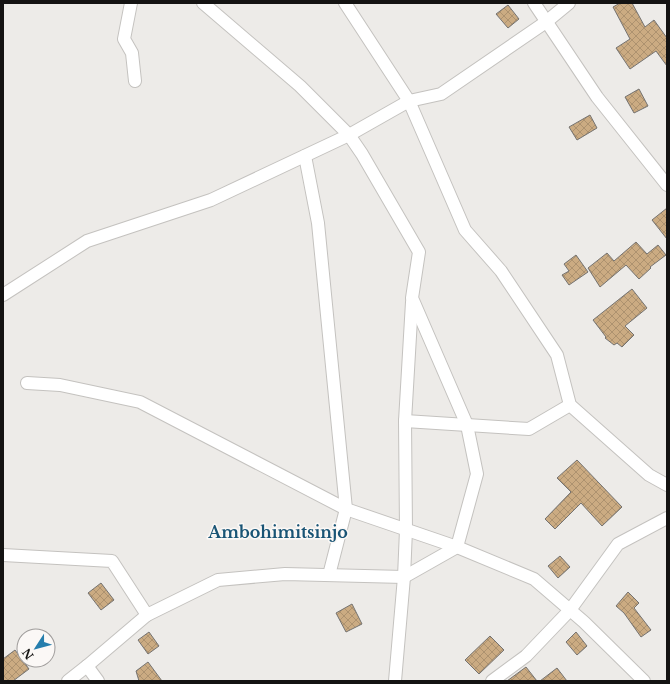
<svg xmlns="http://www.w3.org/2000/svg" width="670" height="684" font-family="'Libre Baskerville',serif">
  <defs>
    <pattern id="building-cross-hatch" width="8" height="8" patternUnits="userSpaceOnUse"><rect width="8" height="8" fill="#cbab82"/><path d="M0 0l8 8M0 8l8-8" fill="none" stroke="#ad926f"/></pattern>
  </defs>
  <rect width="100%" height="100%" fill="#edebe8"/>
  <!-- building -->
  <g fill="url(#building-cross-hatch)" stroke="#757371">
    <path d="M620 3H632L645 27 654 20 667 38V66L656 51 630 69 616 48 630 39 613 7Z"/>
    <path d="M508 5 519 19 508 28 496 14Z"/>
    <path d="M639 89 648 106 634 113 625 97Z"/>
    <path d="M590 115 597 128 577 140 569 127Z"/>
    <path d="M667 208V239L652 220Z"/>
    <path d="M636 242 647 254 658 245 666 255 650 267 651 268 639 279 626 265 600 287 588 268 607 253 614 261Z"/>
    <path d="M576 255 588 272 569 285 562 275 569 271 564 264Z"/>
    <path d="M632 289 647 308 625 326 634 335 622 347 617 343 614 345 605 338 606 337 593 320Z"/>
    <path d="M577 460 622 507 602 526 581 503 555 529 545 519 571 492 557 478Z"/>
    <path d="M560 556 570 567 558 578 548 566Z"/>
    <path d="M101 583 114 600 101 610 88 593Z"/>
    <path d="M628 592 639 603 634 608 651 630 641 637 624 613 616 606Z"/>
    <path d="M352 604 362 624 346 632 336 613Z"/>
    <path d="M149 632 159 646 148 654 138 640Z"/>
    <path d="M576 632 587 646 577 655 566 642Z"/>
    <path d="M490 636 504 650 479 674 465 660Z"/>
    <path d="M15 650 29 669 13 681H3V659Z"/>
    <path d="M148 662 162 681H139L136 671Z"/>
    <path d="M526 667 537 681H507Z"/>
    <path d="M557 668 567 681H540Z"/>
  </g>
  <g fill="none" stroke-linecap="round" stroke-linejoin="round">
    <defs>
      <g id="minor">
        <path d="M131 3 124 39 132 53 135 81"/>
        <path d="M345 3 409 101 465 230 501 271 557 355 570 405 649 475 667 485"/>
        <path d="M534 3 597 97 667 185"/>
        <path d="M305 156 318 223 346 509 329 575"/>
        <path d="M3 295 87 241 211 200 349 135 409 101 441 94 546 22 569 3"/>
        <path d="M27 383 60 385 140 402 346 509 457 547 534 579 584 622 644 681"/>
        <path d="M405 421 529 429 570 405"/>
        <path d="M3 555 112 561 147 615 218 580 285 574 404 577 457 547 477 474 467 425 412 298 419 252 362 154 349 135 300 86 203 3"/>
        <path d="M87 666 98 681"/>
        <path d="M68 681 87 666 147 615"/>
        <path d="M395 681 404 577 406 530 405 421 412 302"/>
        <path d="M492 681 526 656 570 610 618 544 667 518"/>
      </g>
    </defs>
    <!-- minor casing -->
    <use href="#minor" stroke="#c4c2bf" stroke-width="14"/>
    <!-- minor -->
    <use href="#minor" stroke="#fff" stroke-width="12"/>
  </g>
  <g text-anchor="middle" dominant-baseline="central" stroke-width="3" stroke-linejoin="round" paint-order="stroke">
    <!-- district labels -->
    <g font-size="16" font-weight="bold" fill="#195475" stroke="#fbf8f6">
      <text x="278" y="532">Ambohimitsinjo</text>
    </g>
  </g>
  <!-- border -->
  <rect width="670" height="684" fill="none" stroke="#141312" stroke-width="8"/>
  <!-- north arrow -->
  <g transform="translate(36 648) rotate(234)"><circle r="19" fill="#fbf8f6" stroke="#9f9c9b"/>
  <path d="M0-3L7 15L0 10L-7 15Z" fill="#267ead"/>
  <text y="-6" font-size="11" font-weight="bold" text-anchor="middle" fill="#141312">N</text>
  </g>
</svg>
